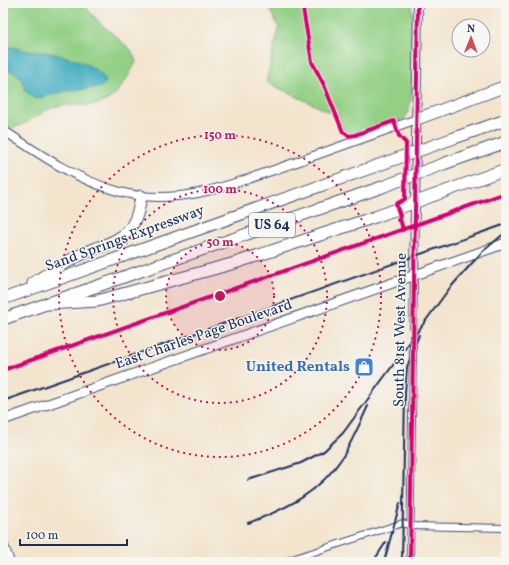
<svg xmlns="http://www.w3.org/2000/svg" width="509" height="565" font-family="Vollkorn,serif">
  <rect width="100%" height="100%" fill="#f6f6f2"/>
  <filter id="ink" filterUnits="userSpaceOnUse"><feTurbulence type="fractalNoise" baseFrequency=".025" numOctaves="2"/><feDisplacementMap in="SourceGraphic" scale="8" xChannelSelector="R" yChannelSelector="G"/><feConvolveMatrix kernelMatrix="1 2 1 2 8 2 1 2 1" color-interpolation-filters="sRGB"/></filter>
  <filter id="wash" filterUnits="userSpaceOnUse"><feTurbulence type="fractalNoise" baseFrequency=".012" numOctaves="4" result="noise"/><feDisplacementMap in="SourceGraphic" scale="16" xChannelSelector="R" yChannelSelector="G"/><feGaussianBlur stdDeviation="0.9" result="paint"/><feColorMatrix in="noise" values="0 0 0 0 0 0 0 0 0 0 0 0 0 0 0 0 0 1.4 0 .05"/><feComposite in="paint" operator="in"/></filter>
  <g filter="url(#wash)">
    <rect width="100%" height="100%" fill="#f3e4ce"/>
    <!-- green -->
    <g fill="#93d085" stroke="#578072">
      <path d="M3 3H82L99 22 131 50 136 62C129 74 121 91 109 99 93 110 70 102 52 108 37 113 18 134 3 125Z"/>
      <path d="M267 3H412C412 27 416 96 407 115 404 119 401 120 397 122L395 120 350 135 343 129 337 112 332 113 266 82 279 28Z"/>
    </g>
    <!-- water -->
    <path fill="#41adc0" stroke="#2e6e8f" d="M6 47C15 47 19 49 27 51 31 52 35 51 39 51 58 54 99 63 106 82L101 87 66 91 35 99 26 91 20 76 8 70 3 60V50Z"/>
  </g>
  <g filter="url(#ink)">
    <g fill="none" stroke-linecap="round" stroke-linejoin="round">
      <defs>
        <g id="minor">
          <path d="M3 540 11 562"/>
          <path d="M283 562 403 523 411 526 506 528"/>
          <path d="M410 562 414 276"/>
        </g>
        <g id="tertiary">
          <path d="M3 130C39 154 75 179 117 191 177 209 235 183 291 164 333 149 375 134 417 119"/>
          <path d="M414 276 418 3"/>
        </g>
        <path id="secondary" d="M3 420 506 243"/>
        <g id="motorway">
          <path d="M417 119 506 86"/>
          <path d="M457 137 506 120"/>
          <path d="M446 163 506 142"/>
          <path d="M33 283C47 274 62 264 78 256 113 239 135 243 141 196"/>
          <path d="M3 299 376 166"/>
          <path d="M48 304 97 301 235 263 375 217 506 169"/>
          <path d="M3 319 382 187"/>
        </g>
      </defs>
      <!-- minor casing -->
      <use href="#minor" stroke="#3b4a6f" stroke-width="8"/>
      <!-- tertiary casing -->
      <use href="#tertiary" stroke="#3b4a6f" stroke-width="10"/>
      <!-- secondary casing -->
      <use href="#secondary" stroke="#3b4a6f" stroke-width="11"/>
      <!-- motorway casing -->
      <use href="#motorway" stroke="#3b4a6f" stroke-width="13"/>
      <!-- minor -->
      <use href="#minor" stroke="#fff" stroke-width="6"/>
      <!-- tertiary -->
      <use href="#tertiary" stroke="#fff" stroke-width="8"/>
      <!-- secondary -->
      <use href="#secondary" stroke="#fff" stroke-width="9"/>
      <!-- motorway -->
      <use href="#motorway" stroke="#fff" stroke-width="11"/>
      <!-- rail -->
      <g stroke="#1b2f5e" stroke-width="2">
        <path d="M3 401 506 224"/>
        <path d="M248 480 301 463 324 451 343 433 449 289 482 252 506 232"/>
        <path d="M248 523C286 509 319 493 342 458 352 442 360 423 368 406"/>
        <path d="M373 562 386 542"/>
        <path d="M384 562 400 503"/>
        <path d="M402 562 405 393 407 367 419 335"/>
      </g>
      <defs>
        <g id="motorway-bridge">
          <path d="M376 166 457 137"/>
          <path d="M382 187 446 163"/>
        </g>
      </defs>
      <!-- motorway-bridge casing -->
      <use href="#motorway-bridge" stroke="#3b4a6f" stroke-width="13" stroke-linecap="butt"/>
      <!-- motorway-bridge -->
      <use href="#motorway-bridge" stroke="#fff" stroke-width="11"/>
      <defs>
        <g id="cycleway">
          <path d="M302 3 312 62 324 85 343 132 349 136 355 135 394 121 399 136 406 143 405 199 396 204 400 216 398 220 401 222 403 230"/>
          <path d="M3 370 506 193"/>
          <path d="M410 562 418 3"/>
        </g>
      </defs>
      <!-- cycleway casing -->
      <use href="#cycleway" stroke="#f6f6f2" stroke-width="6"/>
      <!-- cycleway -->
      <use href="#cycleway" stroke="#d6006c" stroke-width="4"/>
    </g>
  </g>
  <!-- distance rings -->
  <circle cx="220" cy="296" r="54" fill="#c2185b" fill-opacity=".12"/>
  <g fill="none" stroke="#c2185b" stroke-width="2" stroke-dasharray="2 4">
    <circle cx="220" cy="296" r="54"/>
    <circle cx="220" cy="296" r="107"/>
    <circle cx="220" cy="296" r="161"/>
  </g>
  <!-- icons -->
  <defs>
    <symbol id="shop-square" viewBox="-11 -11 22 22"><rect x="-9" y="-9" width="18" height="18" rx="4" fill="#3f7fe0" stroke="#f6f6f2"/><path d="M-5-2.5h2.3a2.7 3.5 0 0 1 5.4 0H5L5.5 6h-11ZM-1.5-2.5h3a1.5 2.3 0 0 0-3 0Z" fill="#fff"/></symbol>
  </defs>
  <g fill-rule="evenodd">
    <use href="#shop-square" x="353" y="356" width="22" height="22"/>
  </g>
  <g text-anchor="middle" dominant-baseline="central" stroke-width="3" stroke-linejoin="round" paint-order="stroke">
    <!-- shield labels -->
    <rect fill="#f6f6f2" stroke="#5d6b8a" stroke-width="1" x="249" y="213" width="46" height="24" rx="3"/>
    <g font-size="14" font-weight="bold" fill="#1b2f5e">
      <text x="272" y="225">US 64</text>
    </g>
    <!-- street labels -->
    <g font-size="15" fill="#1b2f5e" stroke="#f6f6f2">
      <text transform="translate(125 239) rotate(-20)">Sand Springs Expressway</text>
      <text transform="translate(401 330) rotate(-89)">South 81st West Avenue</text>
      <text transform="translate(204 335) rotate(-19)">East Charles Page Boulevard</text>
    </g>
    <!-- shop labels -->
    <g font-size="15" font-weight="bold" fill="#366cbe" stroke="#f6f6f2" text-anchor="end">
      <text x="350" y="367">United Rentals</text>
    </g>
  </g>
  <circle cx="220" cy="296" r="6" fill="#c2185b" stroke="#f6f6f2" stroke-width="2"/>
  <g font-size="12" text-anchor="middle" font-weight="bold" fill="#c2185b" stroke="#f6f6f2" stroke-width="3" stroke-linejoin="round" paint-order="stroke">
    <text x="220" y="139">150 m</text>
    <text x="220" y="193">100 m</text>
    <text x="220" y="246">50 m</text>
  </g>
  <!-- margin -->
  <rect width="509" height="565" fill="none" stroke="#f6f6f2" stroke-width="16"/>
  <!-- north arrow -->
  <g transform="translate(471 38) rotate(1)"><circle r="19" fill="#f6f6f2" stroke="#9ea6b7"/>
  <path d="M0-3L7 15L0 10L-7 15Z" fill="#d1495b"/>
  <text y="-6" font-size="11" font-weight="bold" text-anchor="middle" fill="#1b2f5e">N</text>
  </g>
  <!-- scale -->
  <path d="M20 539v6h107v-6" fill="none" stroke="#1b2f5e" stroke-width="2"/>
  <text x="26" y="539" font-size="12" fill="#1b2f5e" stroke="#f6f6f2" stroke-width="3" paint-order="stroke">100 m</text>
</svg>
